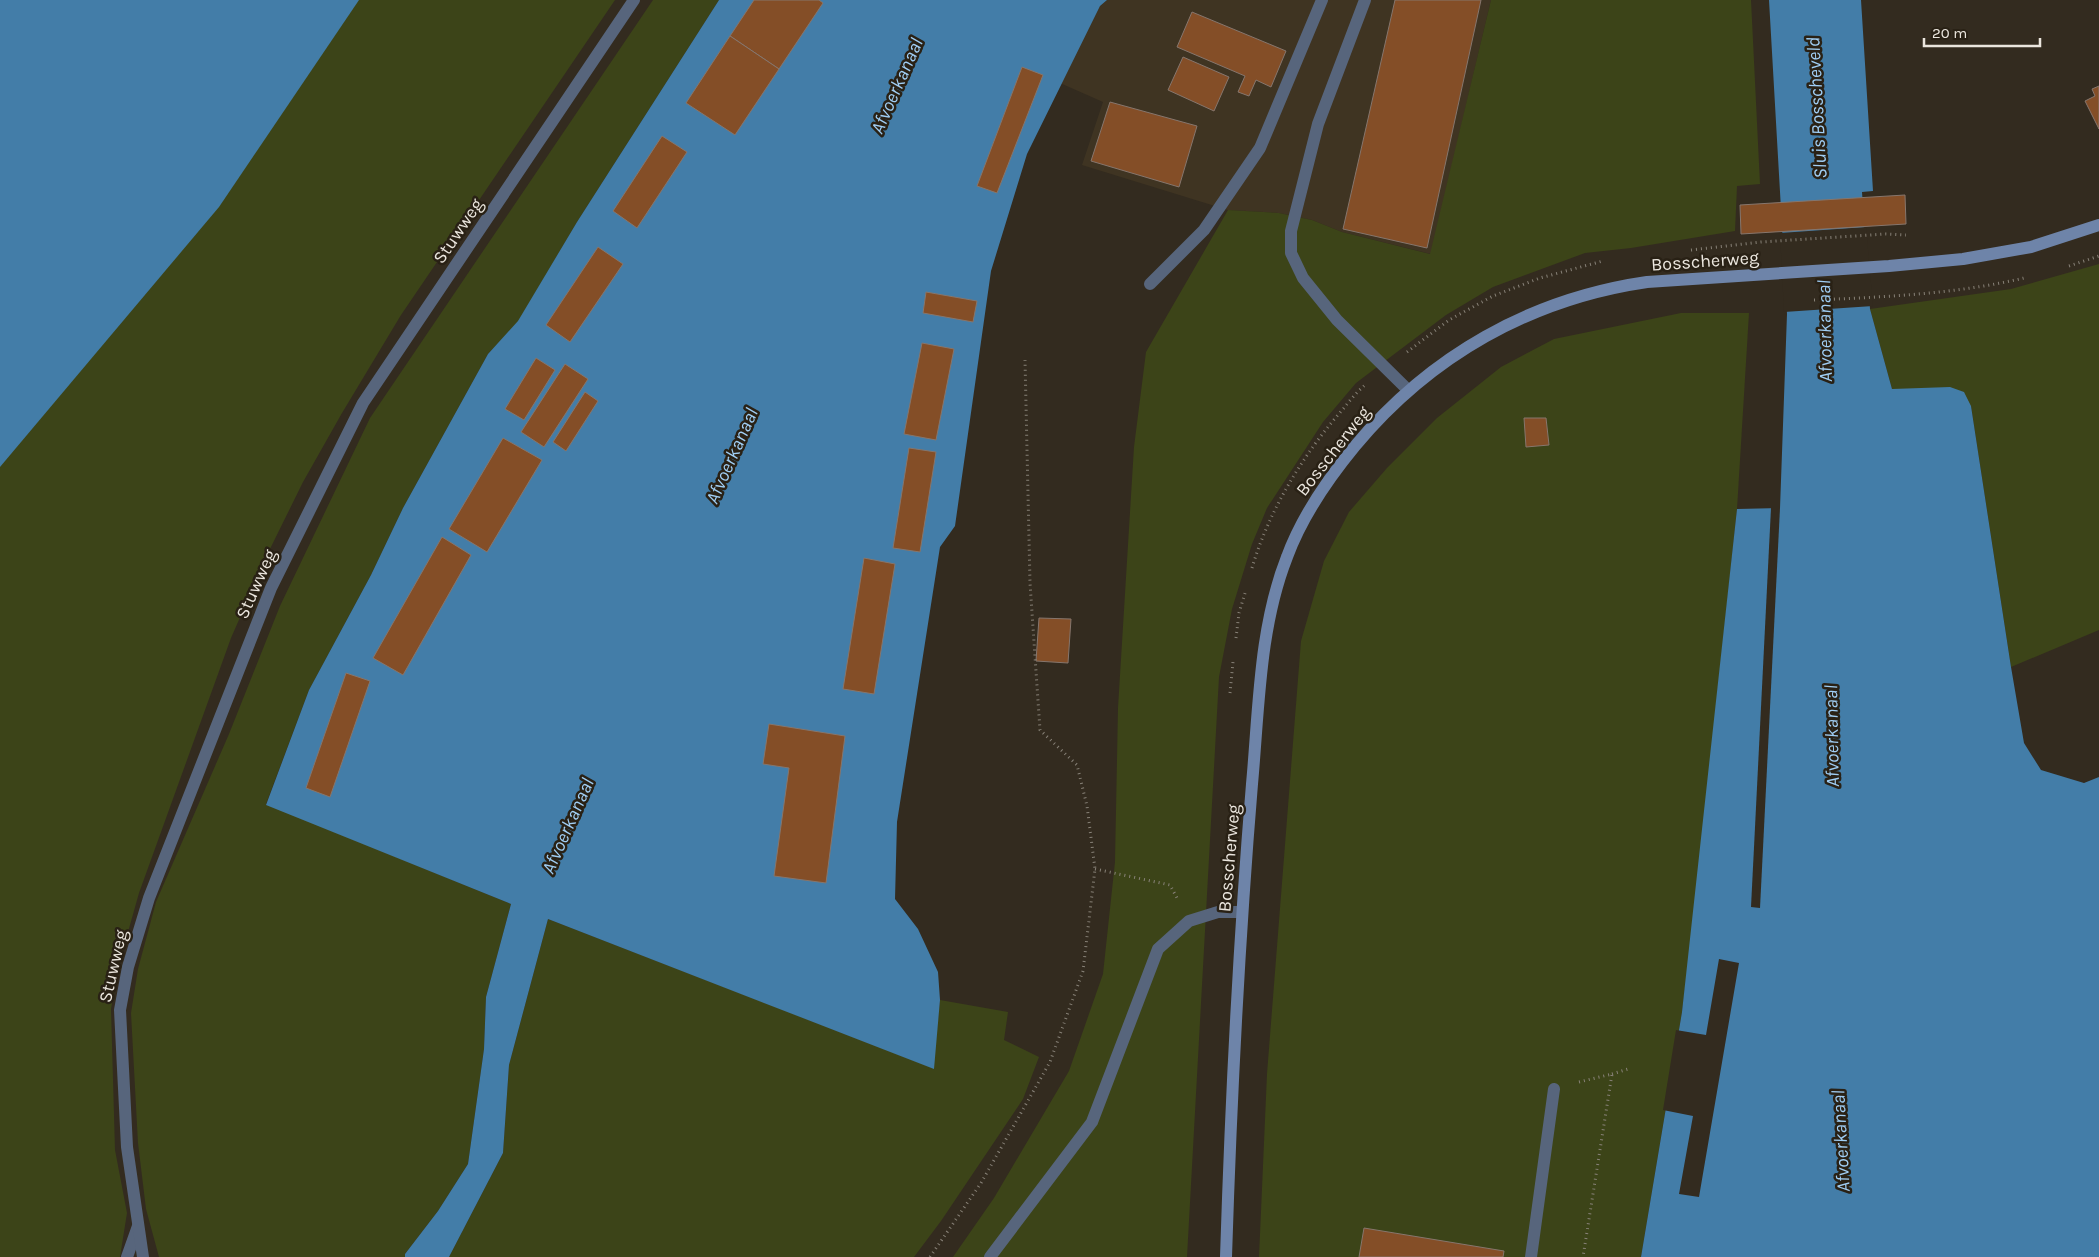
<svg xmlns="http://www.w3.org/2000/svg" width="2099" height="1257" font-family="Karla,sans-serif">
  <rect width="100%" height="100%" fill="#332b1f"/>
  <!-- built -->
  <path fill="#3f3422" d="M1107 0H1491L1431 254 1342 232 1312 220 1279 213 1228 210 1082 165 1103 102 1060 83 1100 6Z"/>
  <!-- green -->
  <g fill="#3c4418">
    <path d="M0 0H615L401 315 342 413 303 482 270 549 231 638 139 893 119 964 111 1009 115 1150 127 1213 120 1257H0Z"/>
    <path d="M653 0H719L577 222 518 322 488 354 403 508 371 575 309 690 266 804 511 904 486 997 484 1049 468 1164 438 1211 405 1254V1257H159L146 1209 138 1143 131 1013 138 969 156 902 229 734 280 606 370 418Z"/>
    <path d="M1491 0H1751L1760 184 1737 186 1735 231 1631 248 1585 253 1493 287 1446 315 1356 383 1323 422 1267 508 1252 544 1232 609 1219 677 1187 1257H953L994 1198 1069 1071 1103 974 1115 862 1118 708 1134 447 1146 352 1228 210 1279 213 1312 220 1342 232 1430 254Z"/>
    <path d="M2099 264V630L2011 667 1971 406 1917 390 1892 389 1870 309 2011 289Z"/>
    <path d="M1681 313H1749L1737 509 1692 932 1682 1012 1641 1257H1259L1267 1074 1301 641 1324 561 1349 512 1387 468 1437 418 1501 367 1554 339Z"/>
    <path d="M548 919 933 1068 940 1000 1008 1012 1004 1040 1039 1057 1023 1099 941 1221 914 1257H449L503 1153 509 1065Z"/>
  </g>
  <!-- water -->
  <g fill="#437da8">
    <path d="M0 0H359L219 207 0 467Z"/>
    <path d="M719 0H1107L1100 6 1027 154 991 271 955 526 940 547 897 822 895 899 918 929 938 972 940 1000 934 1069 548 919 509 1065 503 1153 449 1257H405V1254L438 1211 468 1164 484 1049 486 997 511 904 266 805 309 690 371 575 403 508 488 354 518 321 577 222Z"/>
    <path d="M1769 0H1861L1873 191 1862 192 1870 309 1892 389 1950 387 1964 392 1971 406 2011 667 2024 743 2041 770 2084 783 2099 777V1257H1641L1682 1012 1737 509 1780 508 1787 314Z"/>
  </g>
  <!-- pier -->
  <g fill="#332b1f">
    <path d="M1866 227 1873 306 1784 312 1780 233Z"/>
    <path d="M1771 508H1780L1760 908 1751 907Z"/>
    <path d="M1719 959 1739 963 1699 1197 1679 1194 1693 1116 1663 1110 1676 1030 1706 1035Z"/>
  </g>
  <!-- building -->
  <g fill="#844e27" stroke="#86766d">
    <path d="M754 0H819L823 3 779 69 730 36Z"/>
    <path d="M1395 0H1481L1427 248 1343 229Z"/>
    <path d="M1192 12 1286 51 1271 87 1256 80 1249 96 1238 92 1245 76 1177 47Z"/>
    <path d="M730 36 779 69 735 135 686 103Z"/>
    <path d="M1183 57 1229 77 1214 111 1168 90Z"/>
    <path d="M1022 67 1043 75 997 193 977 186Z"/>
    <path d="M2099 86V129L2085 101 2095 96 2092 89Z"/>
    <path d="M1110 102 1197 126 1179 187 1091 161Z"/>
    <path d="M662 136 687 152 637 228 613 211Z"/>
    <path d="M1905 195 1906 224 1741 234 1740 205Z"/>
    <path d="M598 247 623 264 570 342 546 325Z"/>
    <path d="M926 292 977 301 973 322 923 313Z"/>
    <path d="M922 343 954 349 936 440 904 434Z"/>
    <path d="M536 358 555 370 524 420 505 409Z"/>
    <path d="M565 364 588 379 544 447 521 432Z"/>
    <path d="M585 392 598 401 566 451 553 442Z"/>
    <path d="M1524 418H1546L1549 445 1526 447Z"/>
    <path d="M503 438 542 460 487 552 449 529Z"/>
    <path d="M909 448 936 452 920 552 893 548Z"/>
    <path d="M442 537 471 555 403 675 373 658Z"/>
    <path d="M864 558 895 564 874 694 843 689Z"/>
    <path d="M1039 618 1071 619 1068 663 1036 661Z"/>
    <path d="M346 673 370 681 330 797 306 788Z"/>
    <path d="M769 724 845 736 826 883 774 876 789 768 763 764Z"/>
    <path d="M1364 1228 1504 1251 1503 1257H1359Z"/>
  </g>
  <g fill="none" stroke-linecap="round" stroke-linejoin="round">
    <!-- path -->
    <g stroke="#888278" stroke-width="3" stroke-dasharray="1 4" stroke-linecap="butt">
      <path d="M1691 250 1761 242 1886 234 1906 235"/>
      <path d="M2069 266 2099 256"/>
      <path d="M1814 300C1884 297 1956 294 2024 278"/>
      <path d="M1407 352 1449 320 1493 296 1540 278 1603 261"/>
      <path d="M1252 568C1269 510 1304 453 1344 408 1350 400 1357 392 1365 385"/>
      <path d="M1236 638 1239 613 1245 593"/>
      <path d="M1230 693 1233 662"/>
      <path d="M1095 869 1170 885 1177 898"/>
      <path d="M1612 1074 1628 1069"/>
      <path d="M1579 1082 1612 1074 1583 1257"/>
      <path d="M930 1257 981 1183 1050 1062 1083 971 1095 869 1087 806 1077 765 1040 730 1030 583 1025 360"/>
    </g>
    <!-- lane -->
    <g stroke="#57657c" stroke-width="12">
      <path d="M1365 0 1318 124 1291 231V253L1303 278 1337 320 1408 390"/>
      <path d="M1150 284 1204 230 1260 148 1322 0"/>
      <path d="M1531 1257 1554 1089"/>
    </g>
    <!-- street -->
    <g stroke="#57657c" stroke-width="12">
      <path d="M127 1257 138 1226"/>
      <path d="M143 1257 127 1147 120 1010 128 967 149 898 271 588 363 403 634 0"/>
      <path d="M990 1257 1092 1122 1158 949 1189 921 1218 912H1242"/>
    </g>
    <!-- secondary -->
    <path stroke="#6e84a9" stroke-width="12" d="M1226 1257C1231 1099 1239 941 1252 784 1259 708 1259 628 1287 557 1302 516 1327 480 1355 446 1430 356 1530 299 1647 282L1889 266 1963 259 2031 247 2099 225"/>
  </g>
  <g text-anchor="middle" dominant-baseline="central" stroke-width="5" stroke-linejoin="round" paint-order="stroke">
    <!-- street labels -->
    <g font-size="18" fill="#ebe6de" stroke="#292115">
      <text transform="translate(458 231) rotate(-56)">Stuwweg</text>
      <text transform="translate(1705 261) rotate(-4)">Bosscherweg</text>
      <text transform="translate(1333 451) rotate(-52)">Bosscherweg</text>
      <text transform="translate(256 584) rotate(-66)">Stuwweg</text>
      <text transform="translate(1229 858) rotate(-85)">Bosscherweg</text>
      <text transform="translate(113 966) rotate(-77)">Stuwweg</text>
    </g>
    <!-- water labels -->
    <g font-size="19" font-style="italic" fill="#a0cef4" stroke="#292115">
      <text transform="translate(897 86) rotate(-66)">Afvoerkanaal</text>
      <text transform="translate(1817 108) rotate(-93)">Sluis Bosscheveld</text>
      <text transform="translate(1825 331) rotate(-91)">Afvoerkanaal</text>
      <text transform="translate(732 456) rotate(-66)">Afvoerkanaal</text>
      <text transform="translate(1832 736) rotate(-91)">Afvoerkanaal</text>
      <text transform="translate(568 826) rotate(-66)">Afvoerkanaal</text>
      <text transform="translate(1841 1141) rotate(-93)">Afvoerkanaal</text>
    </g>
  </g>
  <!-- scale -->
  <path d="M1924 38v8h116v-8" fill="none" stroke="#ebe6de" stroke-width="2.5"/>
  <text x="1932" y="38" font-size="15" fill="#ebe6de" stroke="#292115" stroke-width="4" paint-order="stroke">20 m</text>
</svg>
